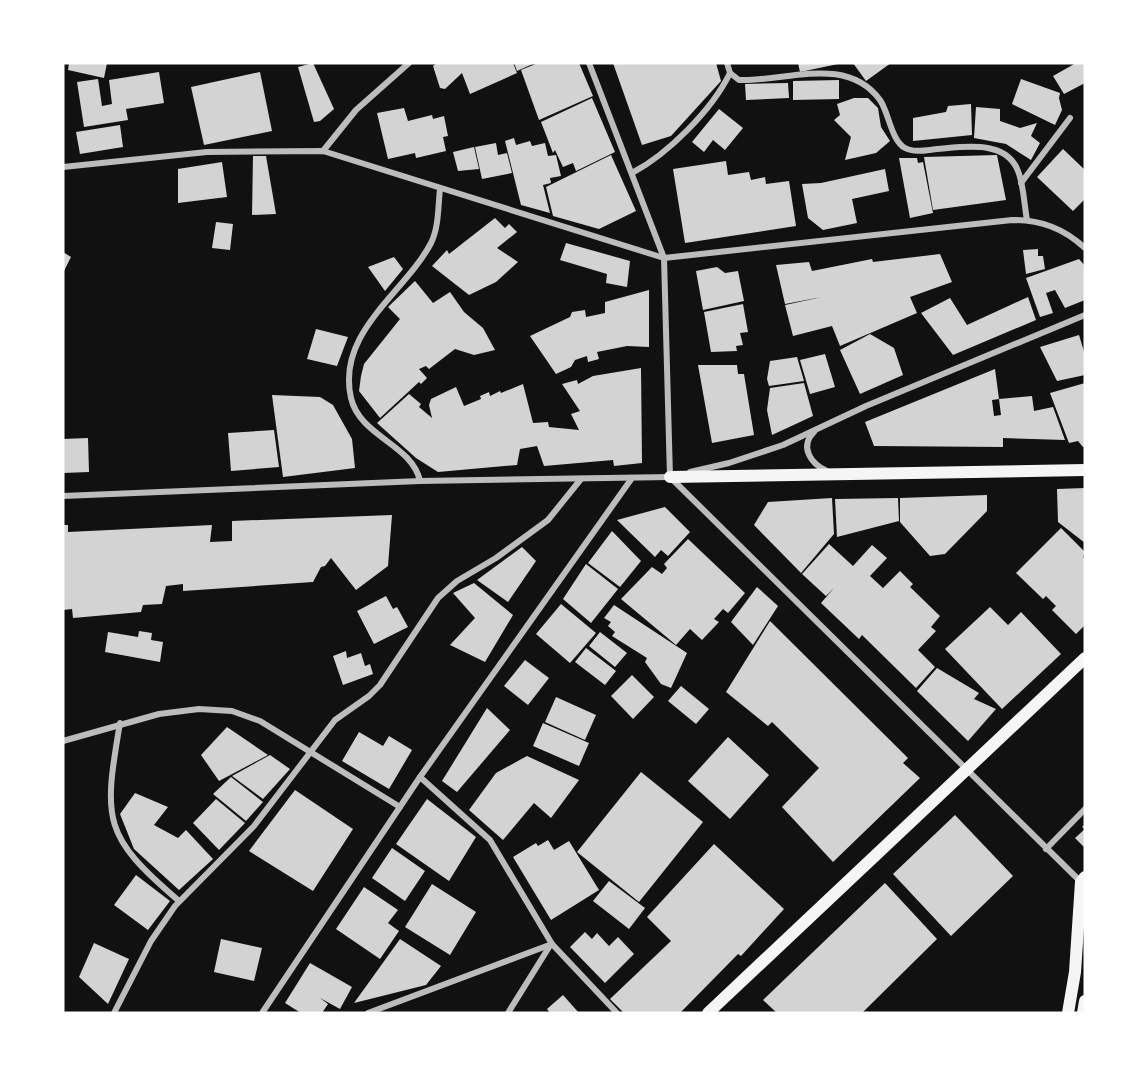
<svg xmlns="http://www.w3.org/2000/svg" width="1148" height="1076" font-family="'Public Sans',sans-serif">
  <rect width="100%" height="100%" fill="#111"/>
  <!-- building -->
  <g fill="#d3d3d3">
    <path d="M69 63H107L104 78 68 70Z"/>
    <path d="M313 63 334 109 320 121 314 122 298 67Z"/>
    <path d="M437 63H513L517 73 470 94 462 73 445 89 440 88 433 66Z"/>
    <path d="M514 63H535L517 71Z"/>
    <path d="M538 63H579L593 96 539 120 521 70Z"/>
    <path d="M613 63H716L721 81 671 136 642 145Z"/>
    <path d="M798 63H838V64L800 72Z"/>
    <path d="M853 63H891L866 81Z"/>
    <path d="M1076 63H1085V83L1064 94 1053 76Z"/>
    <path d="M159 72 164 103 126 109 128 120 84 127 77 82 98 79 102 106 112 104 109 80Z"/>
    <path d="M260 72 272 131 204 145 191 87Z"/>
    <path d="M1021 79 1060 93 1059 98 1062 110 1055 125 1012 104Z"/>
    <path d="M839 80V99L793 100V81Z"/>
    <path d="M788 83 789 98 746 100 745 84Z"/>
    <path d="M592 98 615 152 576 171 573 163 563 167 555 150 553 153 541 122Z"/>
    <path d="M854 98H868L878 108 881 127 890 141 876 153 845 160 851 137 834 120 840 115 837 104Z"/>
    <path d="M971 104 972 135 913 141V118L946 112 948 106Z"/>
    <path d="M976 107 1000 109V121L1020 128 1037 123 1031 136 1040 143 1031 160 1006 144 974 138Z"/>
    <path d="M404 108 408 121 432 115 433 119 444 116 448 136 443 137 446 151 416 158 415 153 388 159 377 113Z"/>
    <path d="M719 109 743 128 725 150 713 140 704 152 692 142Z"/>
    <path d="M120 125 123 147 80 154 76 132Z"/>
    <path d="M514 138 516 145 530 141 532 146 545 143 548 156 556 155 561 176 550 178 551 183 543 185 550 213 521 205 505 141Z"/>
    <path d="M496 143 498 155 507 153 512 173 482 179 475 147Z"/>
    <path d="M474 147 479 169 458 171 453 152Z"/>
    <path d="M1063 149 1085 170V199L1073 211 1037 177Z"/>
    <path d="M611 155 636 211 599 229 553 216 546 187Z"/>
    <path d="M997 155 1006 200 933 210 924 157Z"/>
    <path d="M253 156H266L276 214 252 215Z"/>
    <path d="M899 158H917L918 163 923 162 933 213 910 218Z"/>
    <path d="M726 161 728 175 749 172 751 180 765 177 766 184 789 181 796 226 685 243 673 169Z"/>
    <path d="M222 162 227 197 178 203V169Z"/>
    <path d="M885 169 889 191 852 199 857 223 823 230 808 218 802 184 821 183Z"/>
    <path d="M495 218 505 228 509 224 517 232 497 248 518 262 496 282 469 295 432 266 447 250 449 254Z"/>
    <path d="M216 222 233 224 230 250 212 248Z"/>
    <path d="M566 243 630 261 627 287 606 283 607 274 560 260Z"/>
    <path d="M1038 249V256H1043L1045 269 1026 274 1023 250Z"/>
    <path d="M63 252 71 257 63 273Z"/>
    <path d="M940 254 952 282 910 297 917 313 840 346 832 326 793 336 785 305 822 297 785 304 776 265 809 262 812 271 872 259 873 262Z"/>
    <path d="M394 257 403 269 385 291 368 267Z"/>
    <path d="M1079 259 1085 266V300L1065 308 1055 290 1046 293 1053 313 1040 317 1026 278Z"/>
    <path d="M717 267 725 273 738 271 744 301 703 310 696 271Z"/>
    <path d="M415 281 433 303 450 292 464 312 483 328 495 350 474 355 455 349 429 369 426 366 419 369 427 378 421 384 419 382 380 418 359 391 361 376 364 364 400 319 388 307Z"/>
    <path d="M649 290V347L627 346 597 352 599 359 588 362 587 356 575 360 571 367 556 374 530 336 570 317 572 312 585 310 586 317 605 313V302Z"/>
    <path d="M1028 297 1036 320 953 355 921 313 950 298 967 325Z"/>
    <path d="M743 304 748 332 740 333 743 345 736 346 737 351 711 352 704 312Z"/>
    <path d="M316 329 348 337 337 366 307 359Z"/>
    <path d="M870 334 894 348 903 375 860 394 840 350Z"/>
    <path d="M1079 335 1085 355V375L1057 381 1040 347Z"/>
    <path d="M825 354 835 387 810 394 800 360Z"/>
    <path d="M797 357 804 381 769 386 767 379 770 361Z"/>
    <path d="M698 365H737L738 374H744L754 435 712 443Z"/>
    <path d="M641 368 642 463 614 466 613 460 544 466 537 446 520 449 517 465 438 472 416 458 377 423 409 394 421 404 419 407 432 418 429 405 431 399 456 387 464 406 481 399 480 396 489 392 490 396 500 391 501 393 523 384 533 423 548 422 549 427 579 430 571 414 580 411 562 384 577 380 578 384 593 376Z"/>
    <path d="M995 369 999 399 992 400 994 416 1001 415 999 399 1032 396 1034 411 1053 407 1065 440 1003 438V447L874 446 865 422Z"/>
    <path d="M804 383 813 416 772 435 767 410 770 388Z"/>
    <path d="M1085 383V447H1083L1078 441 1069 443 1050 393Z"/>
    <path d="M272 395 320 397 333 405 352 439 355 468 283 477Z"/>
    <path d="M274 430 279 467 231 471 228 433Z"/>
    <path d="M88 438 89 472 63 473V439Z"/>
    <path d="M1085 488V543L1058 522 1057 489Z"/>
    <path d="M987 495V511L945 554 930 556 900 522V498Z"/>
    <path d="M832 498 834 534 801 573 754 525 768 502Z"/>
    <path d="M898 498 899 521 837 537 835 499Z"/>
    <path d="M665 507 690 532 668 556 661 550 655 557 617 520Z"/>
    <path d="M392 515 388 566 356 590 331 558 325 566 321 567 313 582 183 591V584L166 586 162 604 143 605 141 612 73 618 72 609 63 610V525H68V532L212 525 210 542 232 541V521Z"/>
    <path d="M1061 528 1085 552 1083 557 1085 560V625L1076 634 1052 610 1056 606 1046 596 1043 599 1016 573Z"/>
    <path d="M612 531 641 561 620 587 588 563Z"/>
    <path d="M688 539 745 593 728 613 723 609 714 619 719 622 702 640 690 629 676 645 621 599 652 567 662 574 667 568 664 564Z"/>
    <path d="M829 544 853 566 872 545 887 558 870 576 883 588 900 571 913 584 910 587 940 616 931 627 936 631 918 650 935 667 916 688 862 635 859 639 821 603 834 588 826 596 802 574Z"/>
    <path d="M522 547 536 561 508 602 477 580Z"/>
    <path d="M586 564 618 589 591 623 563 599Z"/>
    <path d="M474 583 513 615 485 662 450 645 475 618 453 593Z"/>
    <path d="M757 587 778 606 753 645 731 622Z"/>
    <path d="M386 596 393 609 397 607 408 627 374 644 357 611Z"/>
    <path d="M561 604 596 633 570 663 536 634Z"/>
    <path d="M614 605 687 653 671 688 661 684 645 662 647 658 612 636 615 632 608 626 611 622 604 618Z"/>
    <path d="M990 607 1008 625 1021 612 1061 654 1002 709 945 649Z"/>
    <path d="M770 621 908 758 903 763 920 778 833 862 782 807 819 768 772 722 768 726 726 692Z"/>
    <path d="M139 631 152 633 151 640 163 642 160 662 105 652 108 632 138 637Z"/>
    <path d="M600 632 627 653 615 667 589 646Z"/>
    <path d="M586 648 616 671 605 685 575 662Z"/>
    <path d="M346 651 347 658 361 653 365 666 370 664 373 674 343 685 333 656Z"/>
    <path d="M525 660 549 678 528 705 504 686Z"/>
    <path d="M937 668 979 693 974 699 996 709 968 741 917 691Z"/>
    <path d="M632 675 654 697 633 719 611 696Z"/>
    <path d="M681 686 709 709 696 724 668 701Z"/>
    <path d="M556 697 596 715 585 740 545 722Z"/>
    <path d="M487 708 510 730 457 792 442 781Z"/>
    <path d="M543 723 589 743 579 766 533 746Z"/>
    <path d="M227 727 268 755 219 781 201 755Z"/>
    <path d="M359 732 383 746 389 736 412 750 389 789 342 761Z"/>
    <path d="M728 737 769 775 730 819 688 781Z"/>
    <path d="M270 755 290 769 263 799 232 776Z"/>
    <path d="M527 756 579 780 551 818 534 803 503 840 469 810 496 773Z"/>
    <path d="M641 772 703 822 639 902 577 852Z"/>
    <path d="M231 777 263 802 246 821 213 794Z"/>
    <path d="M295 790 353 829 313 891 249 851Z"/>
    <path d="M135 793 168 807 154 825 178 838 186 830 213 859 179 890 134 849 120 814Z"/>
    <path d="M216 799 245 823 219 850 193 823Z"/>
    <path d="M427 799 476 837 449 881 396 844Z"/>
    <path d="M955 815 1013 876 951 936 893 874Z"/>
    <path d="M1085 824V848L1075 838 1085 829 1082 827Z"/>
    <path d="M548 840 554 850 569 841 599 890 551 920 513 857 536 843 538 846Z"/>
    <path d="M714 844 784 909 741 956 738 954 680 1013H624L610 999 671 941 647 917Z"/>
    <path d="M392 848 425 871 405 901 372 878Z"/>
    <path d="M136 875 170 901 148 930 114 905Z"/>
    <path d="M609 881 645 908 629 929 593 901Z"/>
    <path d="M885 883 937 939 862 1013H777L763 1000Z"/>
    <path d="M432 884 476 912 450 955 405 927Z"/>
    <path d="M364 887 398 910 388 923 399 931 380 959 336 929Z"/>
    <path d="M585 932 592 939 597 933 609 946 618 937 634 954 605 983 570 947Z"/>
    <path d="M221 939 262 948 254 981 214 972Z"/>
    <path d="M400 939 441 966 426 985 354 1003Z"/>
    <path d="M94 943 129 959 108 1004 79 977Z"/>
    <path d="M310 963 352 987 340 1009 320 998 328 1004 322 1013H301L285 1003Z"/>
    <path d="M563 995 579 1013H550L547 1009Z"/>
  </g>
  <g fill="none" stroke-linecap="round" stroke-linejoin="round">
    <!-- minor -->
    <g stroke="#bcbcbc" stroke-width="6">
      <path d="M589 63 664 258 670 477"/>
      <path d="M727 63 730 73 739 80C786 82 846 54 880 100 889 113 891 140 905 148 914 153 927 150 937 149 963 147 1006 139 1018 171 1024 186 1024 204 1027 220"/>
      <path d="M323 151 356 110 409 63"/>
      <path d="M63 167 207 152 323 151 664 258 1012 220C1041 220 1063 228 1085 248"/>
      <path d="M632 173C668 154 712 110 730 73"/>
      <path d="M1021 183 1070 118"/>
      <path d="M814 432C799 447 811 464 827 471"/>
      <path d="M690 472 729 463 783 445 866 406 1085 315"/>
      <path d="M670 477 1082 883"/>
      <path d="M420 481C412 444 360 437 351 398 336 332 405 293 431 243 439 227 438 206 440 189"/>
      <path d="M63 496 420 481 671 477"/>
      <path d="M120 723C103 821 103 836 179 901"/>
      <path d="M63 741 159 714 199 709 232 711 260 721 400 807"/>
      <path d="M420 777 490 840 552 944 617 1013"/>
      <path d="M1046 849 1085 809"/>
      <path d="M114 1013 151 941 175 906 254 826 335 720 369 696 380 685 438 598 457 581 496 558 548 520 581 479"/>
      <path d="M262 1013 420 777 632 478"/>
      <path d="M368 1013 552 944"/>
      <path d="M508 1013 551 944"/>
    </g>
    <!-- secondary -->
    <g stroke="#f5f5f5" stroke-width="12">
      <path d="M670 477 1085 470"/>
      <path d="M708 1013 1085 658"/>
      <path d="M1068 1013 1075 972 1081 882 1085 877"/>
      <path d="M1083 1013 1085 1001"/>
    </g>
  </g>
  <!-- border -->
  <rect width="1148" height="1076" fill="none" stroke="#ffffff" stroke-width="129"/>
</svg>
